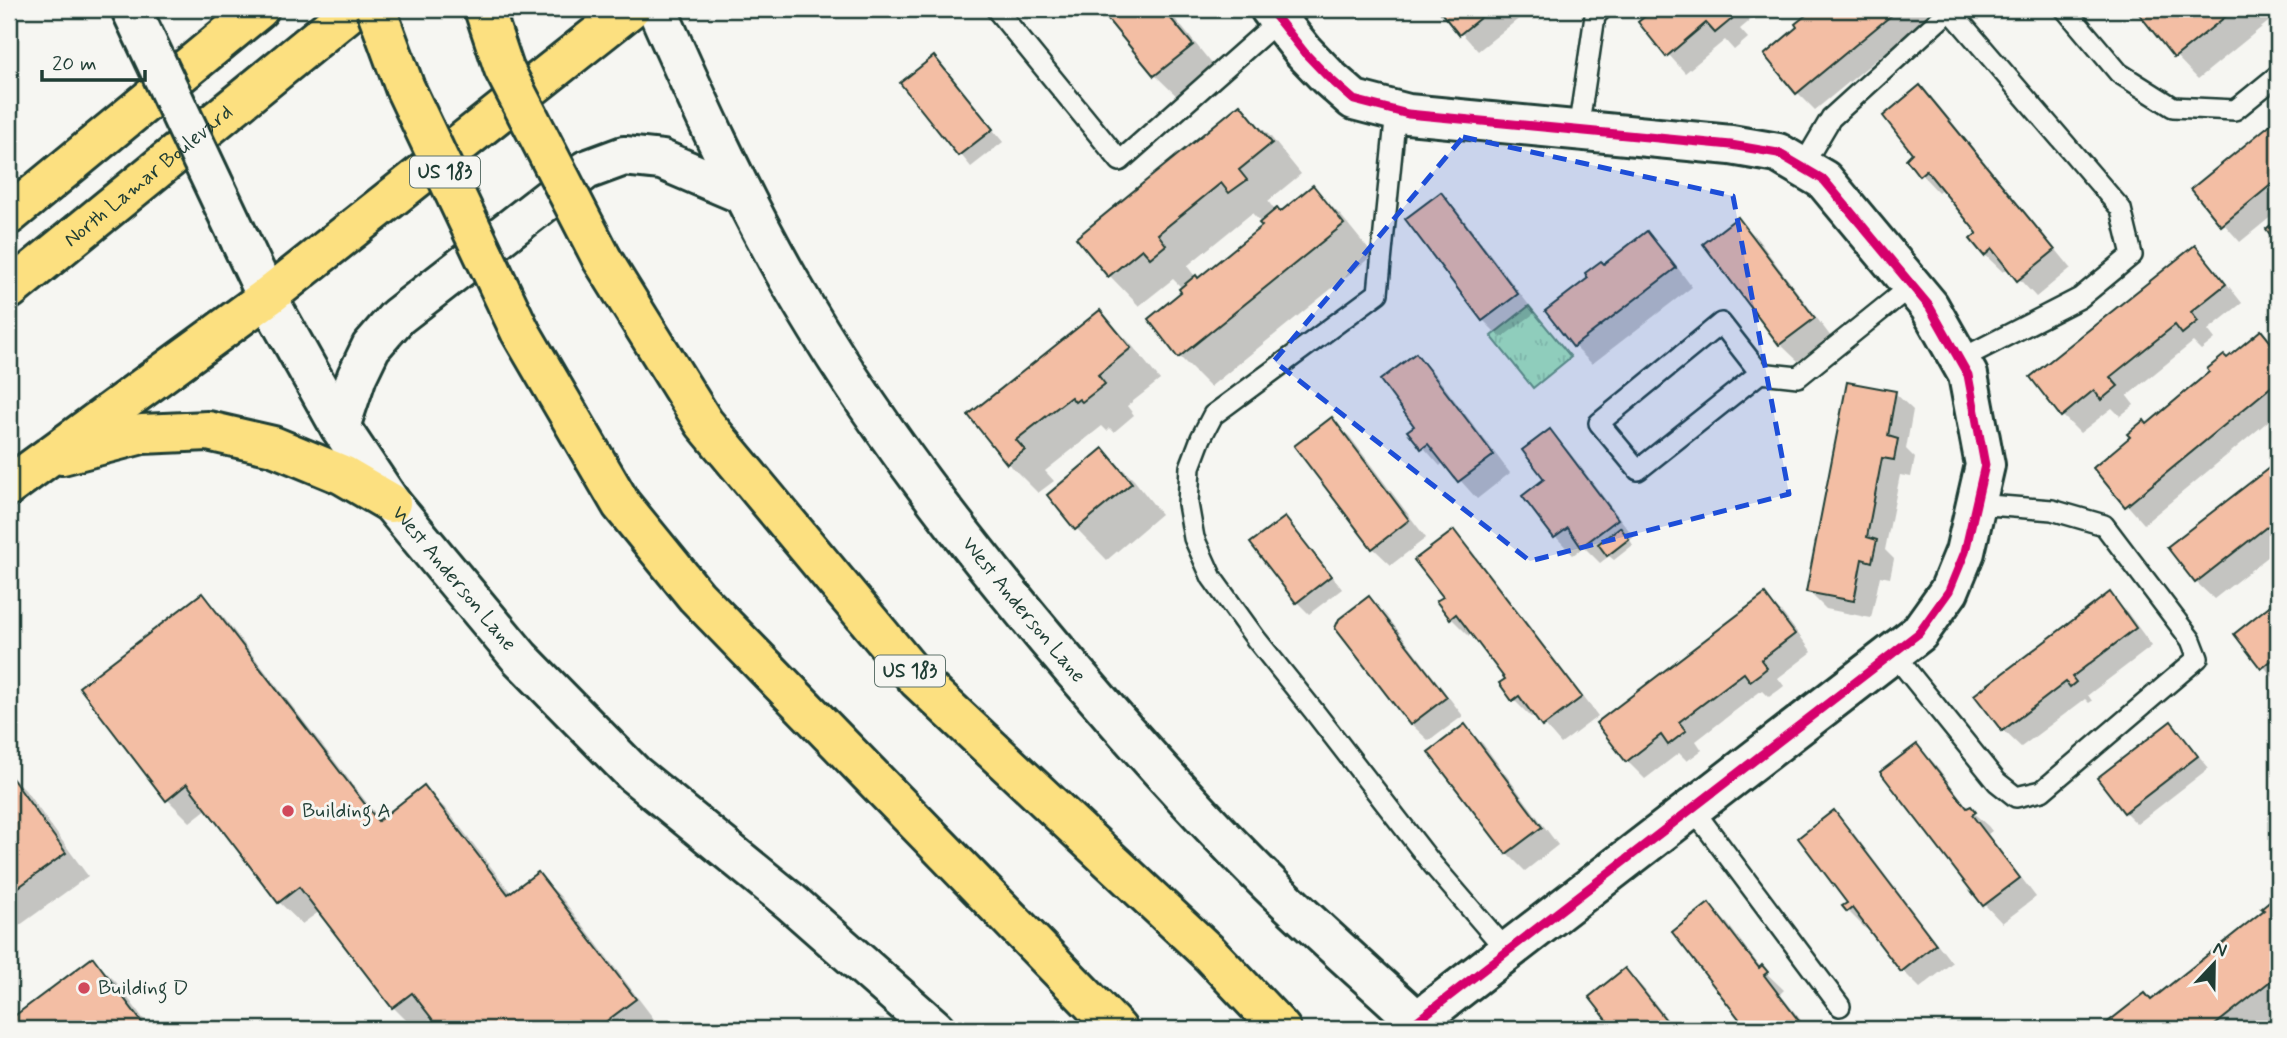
<svg xmlns="http://www.w3.org/2000/svg" width="2287" height="1038" font-family="Mynerve,sans-serif">
  <defs>
    <pattern id="park-tufts" width="24" height="20" patternUnits="userSpaceOnUse" patternTransform="scale(1.75)"><rect width="24" height="20" fill="#acedb6"/><path d="M3 7l-1-3M5 7V3M7 7l1-3M15 17l-1-3M17 17v-4M19 17l1-3" fill="none" stroke="#94cc9d"/></pattern>
  </defs>
  <rect width="100%" height="100%" fill="#f6f6f2"/>
  <filter id="ink" filterUnits="userSpaceOnUse"><feTurbulence type="fractalNoise" baseFrequency=".0143" numOctaves="2"/><feDisplacementMap in="SourceGraphic" scale="14" xChannelSelector="R" yChannelSelector="G"/><feConvolveMatrix kernelMatrix="1 2 1 2 8 2 1 2 1" color-interpolation-filters="sRGB"/></filter>
  <g filter="url(#ink)">
    <!-- park -->
    <path fill="url(#park-tufts)" stroke="#669575" stroke-width="2" d="M1529 306 1571 357 1533 388 1491 336Z"/>
    <!-- shadow -->
    <g fill="#0003" fill-rule="evenodd">
      <path d="M1101 9H1167L1222 76 1186 105 1155 75Z"/>
      <path d="M1440 9H1531L1478 51Z"/>
      <path d="M1657 9H1764L1740 29 1748 38 1734 50 1725 40 1685 73 1640 22Z"/>
      <path d="M1823 9H1938L1815 110 1797 92 1814 16Z"/>
      <path d="M2137 9H2278V14L2198 79 2176 56Z"/>
      <path d="M934 58 1003 142 971 167 902 83Z"/>
      <path d="M1920 87 1938 105 2071 268 2036 297 2009 268 2003 272 1985 255 1980 233 1943 188 1938 192 1921 174 1915 153Z"/>
      <path d="M1240 107 1271 137 1301 174 1268 201 1276 212 1280 214 1313 187 1343 218 1373 255 1210 387 1180 357 1150 320 1184 293 1182 288 1173 279 1139 306 1109 275ZM1252 213 1264 226 1198 280 1187 266Z"/>
      <path d="M2278 120V211L2240 242 2193 189Z"/>
      <path d="M1441 194 1458 212 1535 313 1501 338 1483 320 1407 219Z"/>
      <path d="M1738 219 1756 237 1831 337 1798 361 1780 344Z"/>
      <path d="M1647 233 1665 251 1692 287 1592 364 1574 346 1548 311Z"/>
      <path d="M2195 247 2212 265 2242 303 2208 330 2215 339 2201 350 2193 342 2127 396 2134 405 2120 416 2112 408 2080 433 2063 416 2032 377Z"/>
      <path d="M1100 312 1130 343 1160 380 1127 406 1134 415 1114 432 1110 428 1107 431 1102 426 1045 471 1054 481 1038 493 1008 463 970 415Z"/>
      <path d="M2261 332 2278 349V413L2144 524 2095 468Z"/>
      <path d="M1416 355 1434 373 1510 473 1477 499 1444 462 1440 466 1410 432 1417 426Z"/>
      <path d="M1895 393 1913 410 1906 449 1915 458 1911 477 1900 475 1885 550 1894 559 1890 578 1880 576 1871 618 1826 609 1808 591Z"/>
      <path d="M1332 420 1350 437 1426 538 1391 565 1373 548Z"/>
      <path d="M1549 432 1567 449 1634 537 1630 540 1633 545 1614 560 1609 556 1600 563 1584 547 1573 555 1556 537 1524 496 1546 479Z"/>
      <path d="M1103 450 1134 480 1161 514 1107 560 1077 529 1049 496Z"/>
      <path d="M2278 463V549L2214 599 2196 582 2169 547Z"/>
      <path d="M1285 519 1297 531 1342 589 1309 614 1297 602Z"/>
      <path d="M1453 532 1471 550 1598 716 1561 744 1535 714 1531 717 1514 700 1508 679 1472 633 1469 636 1451 618Z"/>
      <path d="M202 595 224 618 381 821 424 788 447 810 512 894 538 874 561 897 657 1023 649 1029H442L433 1017 415 1029 393 1007 320 911 302 924 279 902 208 808 190 822 167 799Z"/>
      <path d="M2109 595 2127 612 2152 646 2088 695 2092 701 2089 703 2085 699 2021 747 2003 730Z"/>
      <path d="M1765 597 1783 614 1812 652 1778 678 1784 686 1779 690 1769 697 1762 690 1696 741 1702 750 1687 761 1679 753 1645 779 1627 761 1598 723Z"/>
      <path d="M1369 598 1387 616 1463 716 1429 741 1411 724Z"/>
      <path d="M2278 601V683L2236 634Z"/>
      <path d="M2171 723 2209 768 2137 824 2125 812Z"/>
      <path d="M1465 727 1483 744 1558 845 1525 871 1507 853Z"/>
      <path d="M1917 746 1935 764 1969 809 1988 826 1992 831 1988 834 2036 897 2002 923 1985 905 1883 772Z"/>
      <path d="M9 774 25 790 88 876 9 933Z"/>
      <path d="M1834 813 1851 830 1952 963 1920 988 1902 970 1868 927 1866 929 1848 911 1850 903Z"/>
      <path d="M2278 896V1016L2261 1029H2102L2145 995 2151 1001 2266 911 2264 908Z"/>
      <path d="M1709 906 1727 923 1761 968 1784 990 1780 994 1808 1029H1749L1675 932Z"/>
      <path d="M93 959 116 982 151 1029H9V1022Z"/>
      <path d="M1625 970 1643 988 1675 1029H1616L1592 997Z"/>
    </g>
    <!-- building -->
    <g fill="#f3bea4" stroke="#1f3d34" stroke-width="2">
      <path d="M1099 9H1163L1193 45 1154 76Z"/>
      <path d="M1438 9H1491L1459 35Z"/>
      <path d="M1654 9H1725L1724 10 1732 19 1715 33 1706 23 1666 57 1638 22Z"/>
      <path d="M1820 9H1899L1796 94 1764 55 1797 27 1795 24 1811 11 1814 14Z"/>
      <path d="M2135 9H2235L2174 58Z"/>
      <path d="M934 56 993 129 958 156 900 83Z"/>
      <path d="M1920 85 2055 250 2017 281 1992 249 1984 256 1970 239 1977 233 1926 170 1919 176 1906 159 1912 153 1883 116Z"/>
      <path d="M1240 104 1272 143 1239 170 1247 180 1229 193 1221 183 1158 234 1166 245 1150 258 1142 249 1108 277 1076 238Z"/>
      <path d="M2278 118V179L2221 226 2191 189Z"/>
      <path d="M1313 185 1344 224 1178 358 1148 319 1181 292 1179 289 1196 275 1198 278 1262 226 1259 223 1277 208 1280 212Z"/>
      <path d="M1441 192 1518 294 1482 321 1405 219Z"/>
      <path d="M1738 217 1815 318 1779 345 1703 244Z"/>
      <path d="M2278 219V245L2266 229Z"/>
      <path d="M1647 231 1676 268 1573 347 1545 311 1588 278 1585 273 1601 261 1604 264Z"/>
      <path d="M2195 245 2226 284 2191 312 2198 321 2182 334 2175 325 2110 377 2118 386 2101 400 2094 390 2061 417 2030 377Z"/>
      <path d="M1100 310 1131 348 1098 375 1105 384 1082 402 1079 399 1075 402 1071 397 1016 440 1025 450 1007 464 968 415Z"/>
      <path d="M2261 330 2278 351V381L2125 507 2093 468 2130 437 2127 434 2144 420 2147 424 2209 372 2207 369 2224 355 2227 358Z"/>
      <path d="M1416 353 1494 455 1458 482 1428 444 1421 449 1416 442 1407 431 1414 426 1380 380Z"/>
      <path d="M1847 382 1896 391 1888 436 1898 439 1894 460 1882 458 1867 537 1877 540 1872 562 1862 559 1854 601 1806 592Z"/>
      <path d="M1332 417 1409 520 1372 549 1294 446Z"/>
      <path d="M1550 429 1618 519 1581 547 1568 528 1554 538 1522 496 1544 479 1522 450Z"/>
      <path d="M1103 448 1132 483 1075 530 1047 495Z"/>
      <path d="M2278 461V518L2195 583 2167 547Z"/>
      <path d="M1285 517 1331 576 1296 603 1250 543Z"/>
      <path d="M1620 527 1629 539 1607 556 1598 544Z"/>
      <path d="M1454 530 1582 697 1542 727 1519 696 1512 701 1499 683 1505 679 1456 614 1450 619 1436 601 1443 597 1414 560Z"/>
      <path d="M2110 592 2136 628 2072 677 2076 682 2070 687 2066 682 2002 731 1974 695Z"/>
      <path d="M202 593 378 821 424 785 508 894 538 872 636 999 596 1029H440L412 993 392 1008 299 887 278 903 187 784 166 801 79 687Z"/>
      <path d="M1765 594 1795 634 1761 660 1767 668 1761 673 1750 681 1744 673 1679 722 1686 731 1668 745 1661 735 1626 762 1596 723Z"/>
      <path d="M1369 596 1447 697 1410 725 1335 628 1339 619Z"/>
      <path d="M2278 599V655L2261 669 2234 634Z"/>
      <path d="M2171 721 2198 756 2124 813 2097 778Z"/>
      <path d="M1465 724 1542 827 1506 854 1428 752Z"/>
      <path d="M1917 744 1967 808 1971 806 1976 812 1972 815 2020 878 1983 906 1880 772Z"/>
      <path d="M9 774 66 853 9 894Z"/>
      <path d="M1834 810 1936 944 1901 972 1852 908 1847 912 1842 906 1847 903 1798 838Z"/>
      <path d="M2278 894V975L2210 1029H2099L2145 993 2151 1000 2264 910 2261 908Z"/>
      <path d="M1709 903 1759 968 1762 965 1768 972 1764 975 1805 1029H1747L1672 932Z"/>
      <path d="M93 957 147 1029H9V1020Z"/>
      <path d="M1625 968 1666 1020 1673 1029H1614L1589 997Z"/>
    </g>
    <g fill="none" stroke-linecap="round" stroke-linejoin="round">
      <defs>
        <g id="lane">
          <path d="M996 9 1120 161 1279 20"/>
          <path d="M2065 9 2119 73 2173 107 2235 110 2278 75"/>
          <path d="M1396 111 1378 293 1213 415 1201 438 1190 467 1188 504 1194 538 1212 578 1256 639 1313 710 1433 865 1507 951"/>
          <path d="M1578 131 1595 16 1602 9"/>
          <path d="M1802 167 1831 118 1950 10 2121 209 2132 255 2080 298 1959 360"/>
          <path d="M1760 373 1721 323 1599 423 1638 470 1760 373 1798 377 1912 285"/>
          <path d="M1893 653 1997 782 2016 797 2042 791 2198 658 2191 640 2104 525 2052 510 1976 504"/>
          <path d="M1692 808 1840 1006"/>
        </g>
        <path id="street" d="M1270 9 1304 52 1328 77 1354 100 1408 114 1731 145 1778 153 1824 180 1929 306 1968 375 1985 465 1965 552 1949 591 1919 633 1417 1021"/>
        <g id="secondary">
          <path id="s1" d="M657 9C698 102 740 194 790 282 870 421 969 548 1072 669 1135 743 1200 816 1269 884 1320 934 1374 981 1426 1029"/>
          <path id="s2" d="M240 240 267 297 340 427 391 503 520 658 634 774 791 902 935 1029"/>
          <path d="M340 427 357 376 371 347 397 317 586 170 624 156 662 160 742 194"/>
        </g>
        <g id="primary">
          <path d="M9 215 259 9"/>
          <path id="s3" d="M9 290 353 9"/>
          <path d="M62 455 142 434 208 431 273 446 343 475 391 503"/>
          <path d="M9 486 267 297 630 9"/>
        </g>
        <g id="highway">
          <path d="M602 259 704 423 918 680 1210 954 1281 1029"/>
          <path d="M520 331 621 504 696 596 1117 1029"/>
        </g>
      </defs>
      <!-- lane casing -->
      <use href="#lane" stroke="#1f3d34" stroke-width="24"/>
      <!-- street casing -->
      <use href="#street" stroke="#1f3d34" stroke-width="44"/>
      <!-- secondary casing -->
      <use href="#secondary" stroke="#1f3d34" stroke-width="44"/>
      <!-- primary casing -->
      <use href="#primary" stroke="#1f3d34" stroke-width="44"/>
      <!-- highway casing -->
      <use href="#highway" stroke="#1f3d34" stroke-width="44"/>
      <!-- lane -->
      <use href="#lane" stroke="#f6f6f2" stroke-width="19"/>
      <!-- street -->
      <use href="#street" stroke="#f6f6f2" stroke-width="38"/>
      <!-- secondary -->
      <use href="#secondary" stroke="#f6f6f2" stroke-width="38"/>
      <!-- primary -->
      <use href="#primary" stroke="#fce080" stroke-width="38"/>
      <!-- highway -->
      <use href="#highway" stroke="#fce080" stroke-width="38"/>
      <defs>
        <path id="secondary-bridge" d="M131 9 240 240"/>
        <g id="highway-bridge">
          <path d="M376 9 405 88 520 331"/>
          <path d="M484 9 504 69 602 259"/>
        </g>
      </defs>
      <!-- secondary-bridge casing -->
      <use href="#secondary-bridge" stroke="#1f3d34" stroke-width="44" stroke-linecap="butt"/>
      <!-- highway-bridge casing -->
      <use href="#highway-bridge" stroke="#1f3d34" stroke-width="44" stroke-linecap="butt"/>
      <!-- secondary-bridge -->
      <use href="#secondary-bridge" stroke="#f6f6f2" stroke-width="38"/>
      <!-- highway-bridge -->
      <use href="#highway-bridge" stroke="#fce080" stroke-width="38"/>
      <defs>
        <path id="cycleway" d="M1270 9 1304 52 1328 77 1354 100 1408 114 1731 145 1778 153 1824 180 1929 306 1968 375 1985 465 1965 552 1949 591 1919 633 1417 1021"/>
      </defs>
      <!-- cycleway casing -->
      <use href="#cycleway" stroke="#f6f6f2" stroke-width="13"/>
      <!-- cycleway -->
      <use href="#cycleway" stroke="#d6006c" stroke-width="9"/>
    </g>
  </g>
  <!-- marked area -->
  <path fill="#1d4ed8" fill-opacity="0.2" stroke="#1d4ed8" stroke-width="5" stroke-dasharray="14 9" stroke-linejoin="round" d="M1463 137 1733 196 1789 494 1530 561 1274 361Z"/>
  <!-- markers -->
  <g fill="#d1495b" stroke="#f6f6f2" stroke-width="2.5">
    <circle cx="288" cy="811" r="7"/>
    <circle cx="84" cy="988" r="7"/>
  </g>
  <g text-anchor="middle" dominant-baseline="central" stroke-width="6" stroke-linejoin="round" paint-order="stroke">
    <!-- shield labels -->
    <g fill="#f6f6f2" stroke="#60746d" stroke-width="2">
      <rect x="410" y="156.5" width="70" height="31" rx="5"/>
      <rect x="875" y="655.5" width="70" height="31" rx="5"/>
    </g>
    <g font-size="19" font-weight="bold" fill="#1f3d34">
      <text x="445" y="172">US 183</text>
      <text x="910" y="671">US 183</text>
    </g>
    <!-- street labels -->
    <g font-size="21" fill="#1f3d34" stroke="#f6f6f2">
      <text stroke="none"><textPath href="#s3" startOffset="180">North Lamar Boulevard</textPath></text>
      <text stroke="none"><textPath href="#s2" startOffset="402">West Anderson Lane</textPath></text>
      <text stroke="none"><textPath href="#s1" startOffset="707">West Anderson Lane</textPath></text>
    </g>
    <!-- poi labels -->
    <g font-size="21" fill="#1f3d34" stroke="#f6f6f2" text-anchor="start">
      <text x="302" y="811">Building A</text>
      <text x="98" y="988">Building D</text>
    </g>
  </g>
  <!-- margin -->
  <rect width="2287" height="1038" fill="none" stroke="#f6f6f2" stroke-width="35"/>
  <rect x="18" y="18" width="2252" height="1003" fill="none" stroke="#1f3d34" stroke-width="2.5" filter="url(#ink)"/>
  <!-- north arrow -->
  <g transform="translate(2214 964) rotate(22)" stroke="#f6f6f2" stroke-width="5" paint-order="stroke">
  <path d="M0-5L12 26L0 18L-12 26Z" fill="#1f3d34"/>
  <text y="-10" font-size="19" font-weight="bold" text-anchor="middle" fill="#1f3d34">N</text>
  </g>
  <!-- scale -->
  <path d="M42 70v10h103v-10" fill="none" stroke="#1f3d34" stroke-width="3.5"/>
  <text x="52" y="70" font-size="21" fill="#1f3d34" stroke="#f6f6f2" stroke-width="5" paint-order="stroke">20 m</text>
</svg>
